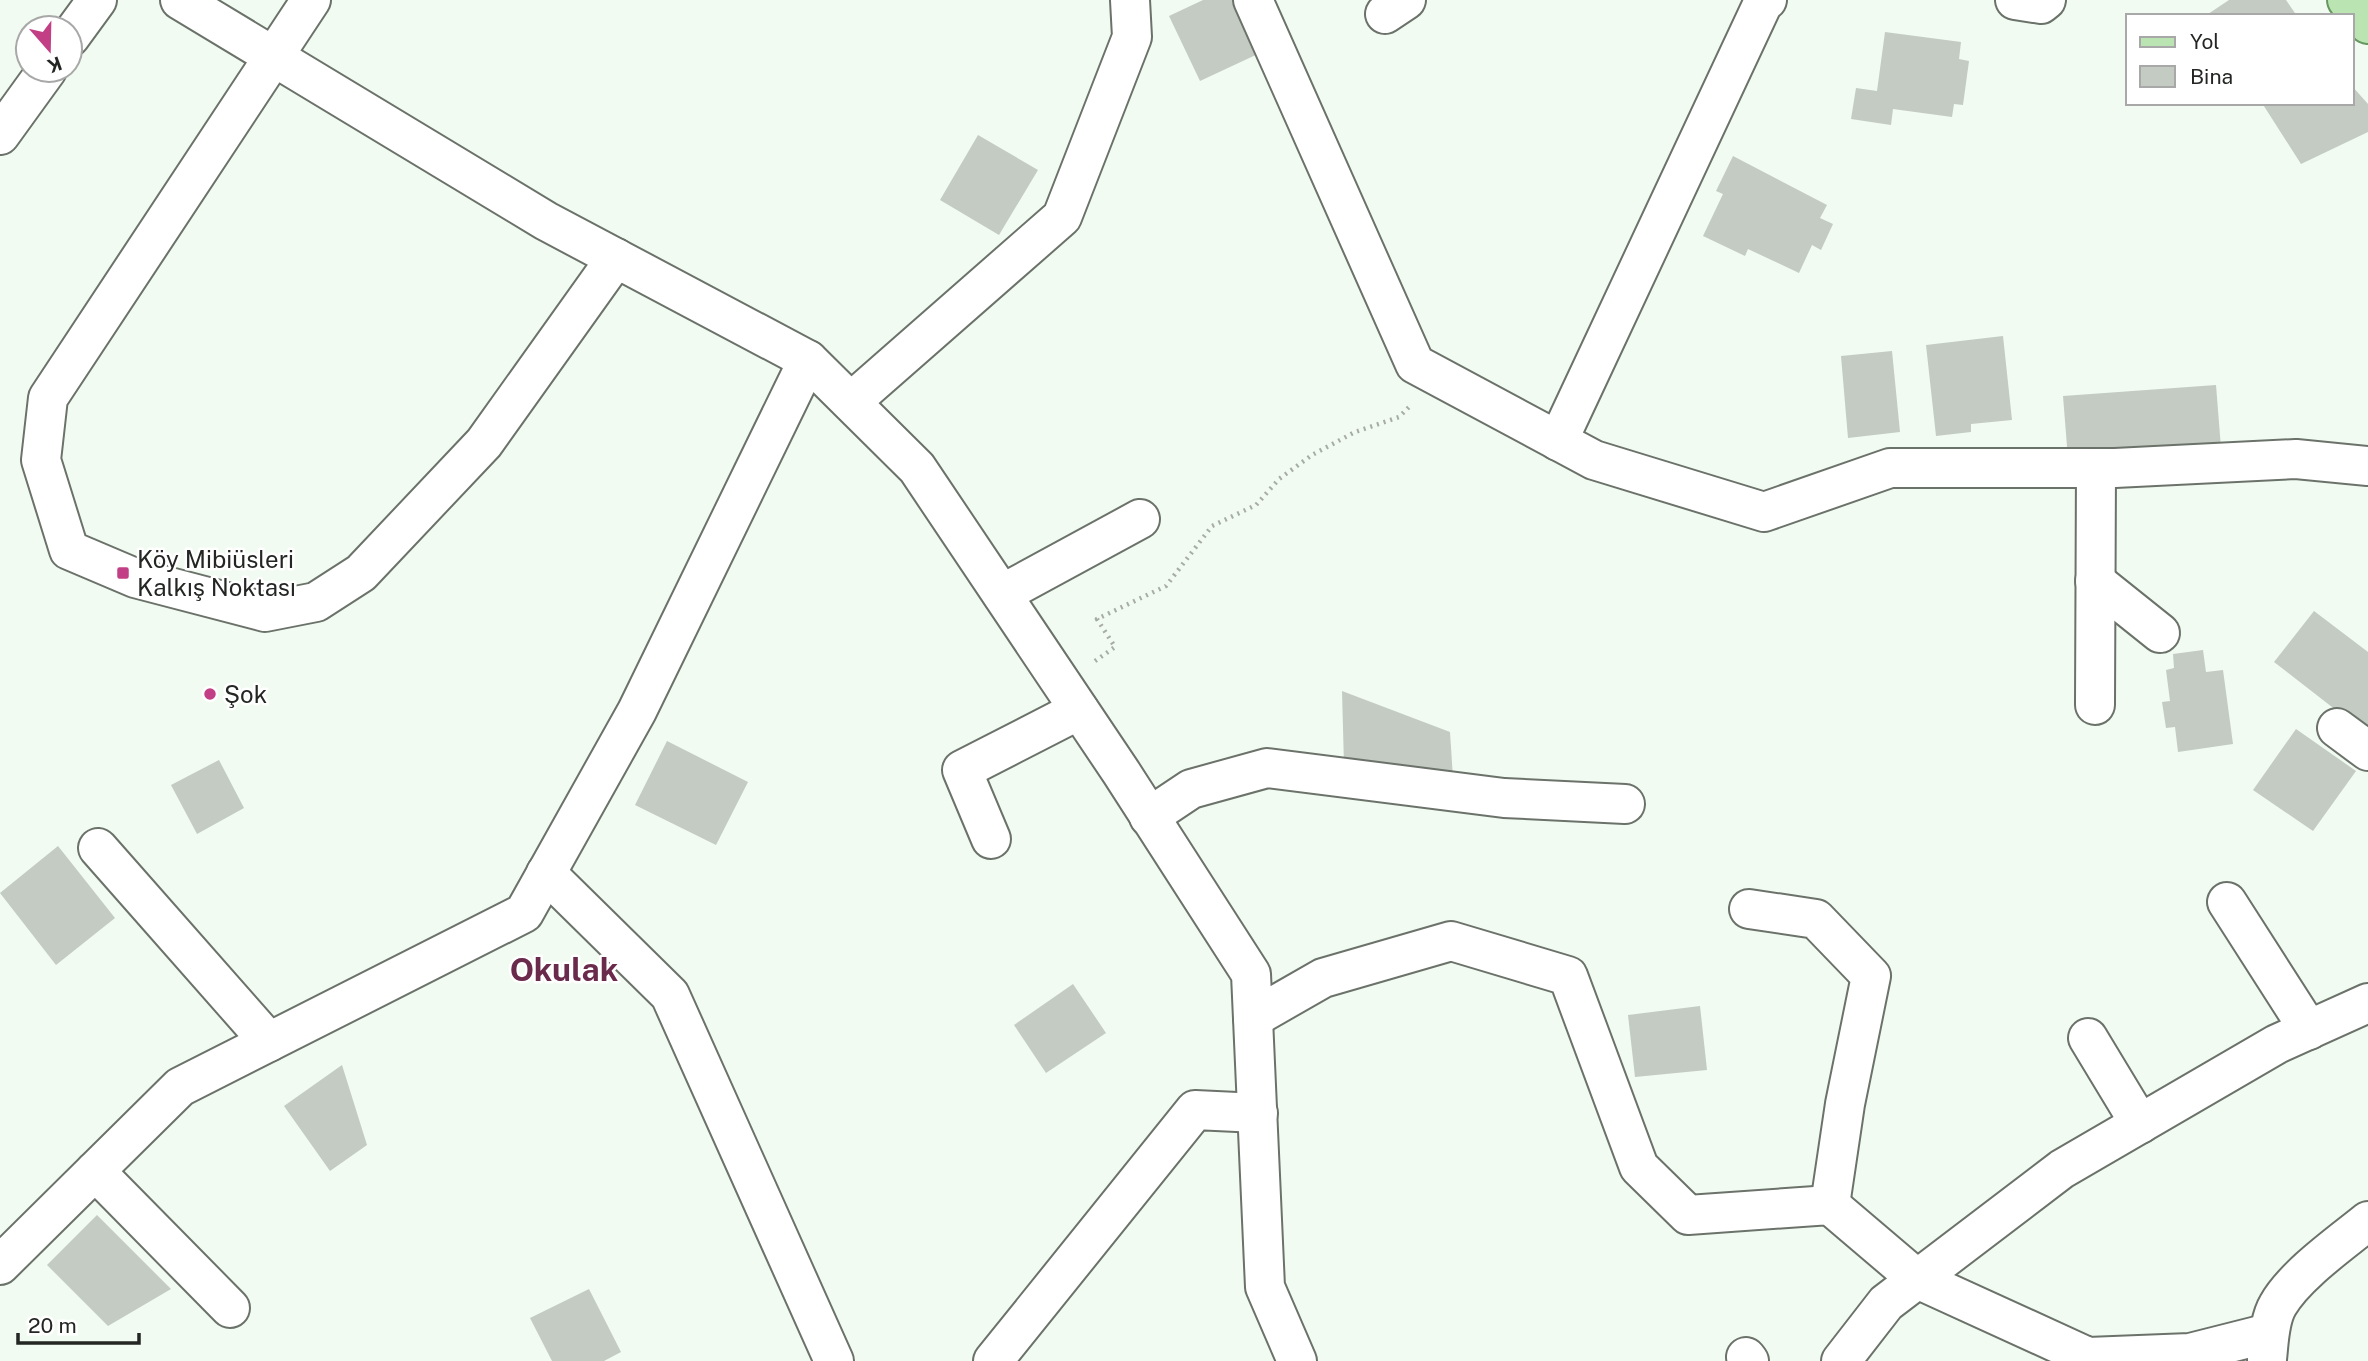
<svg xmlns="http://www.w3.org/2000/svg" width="2368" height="1361" font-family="'Public Sans',sans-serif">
  <rect width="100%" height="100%" fill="#f2fbf1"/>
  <!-- building -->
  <g fill="#c3cbc2">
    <path d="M1203 0H1235L1260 53 1200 81 1169 16Z"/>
    <path d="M2229 0H2286L2297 16H2205Z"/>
    <path d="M1885 32 1961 42 1959 59 1969 61 1963 105 1954 104 1952 117 1893 109 1891 125 1851 119 1856 88 1877 91Z"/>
    <path d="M2352 86 2368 104V132L2301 164 2262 103H2352Z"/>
    <path d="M978 135 1038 170 999 235 940 200Z"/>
    <path d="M1733 156 1827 205 1820 218 1833 224 1821 250 1812 245 1799 273 1748 249 1745 256 1703 236 1723 194 1716 191Z"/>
    <path d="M2003 336 2012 420 1971 424V432L1936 436 1926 345Z"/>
    <path d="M1892 351 1900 432 1848 438 1841 356Z"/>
    <path d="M2216 385 2221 448 2068 459 2063 396Z"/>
    <path d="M2314 611 2368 652V735L2274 662Z"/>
    <path d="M2203 650 2206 672 2223 670 2233 744 2178 752 2175 727 2166 728 2162 702 2170 701 2166 670 2174 668 2173 654Z"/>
    <path d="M1342 691 1450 732 1453 778 1344 765Z"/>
    <path d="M2296 729 2356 771 2313 831 2253 790Z"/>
    <path d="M667 741 748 782 716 845 635 805Z"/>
    <path d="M219 760 244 808 197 834 171 785Z"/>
    <path d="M58 846 115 918 56 965 0 893Z"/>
    <path d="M1073 984 1106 1033 1046 1073 1014 1025Z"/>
    <path d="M1700 1006 1707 1070 1635 1077 1628 1015Z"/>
    <path d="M342 1065 367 1145 330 1171 284 1106Z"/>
    <path d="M97 1215 171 1289 108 1326 47 1265Z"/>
    <path d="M589 1289 621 1352 604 1361H552L530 1318Z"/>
  </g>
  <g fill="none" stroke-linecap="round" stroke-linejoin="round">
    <defs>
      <g id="minor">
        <path d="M180 0 546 221 808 360 917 468 1121 772 1251 974 1265 1287 1297 1361"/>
        <path d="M311 0 48 398 41 460 69 550 135 578 265 612 316 602 361 573 484 443 616 258"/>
        <path d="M1253 0 1415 364 1594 460 1764 512 1890 468H2115L2296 459 2368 466"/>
        <path d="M2015 0 2041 4 2046 0"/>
        <path d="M1385 14 1406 0"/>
        <path d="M70 37 97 0"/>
        <path d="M0 135 47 70"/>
        <path d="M851 402 1062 217 1132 37 1130 0"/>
        <path d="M1558 441 1763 3 1767 0"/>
        <path d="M2095 581 2160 633"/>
        <path d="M1002 594 1140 519"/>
        <path d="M2095 705 2096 469"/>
        <path d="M2337 728 2368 751"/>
        <path d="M1149 817 1191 789 1267 768 1504 798 1625 804"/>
        <path d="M991 839 962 770 1079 710"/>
        <path d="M98 848 269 1042"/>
        <path d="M546 873 670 995 834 1361"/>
        <path d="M2227 902 2309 1030"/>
        <path d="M1749 909 1816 919 1871 976 1845 1104 1830 1205"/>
        <path d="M1253 1018 1323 978 1451 941 1568 976 1639 1167 1688 1215 1830 1205 1917 1279 2088 1357 2190 1353 2269 1333"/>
        <path d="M2088 1038 2140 1124"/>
        <path d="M95 1171 230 1308"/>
        <path d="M0 1265 180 1087 524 913 637 711 808 360"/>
        <path d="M1746 1357 1749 1361"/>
        <path d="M2267 1359C2269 1342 2269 1320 2278 1305 2295 1275 2341 1243 2368 1221"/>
        <path d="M993 1361 1195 1110 1258 1113"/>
        <path d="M1841 1361 1886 1303 2062 1169 2277 1044 2368 1003"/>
      </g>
      <path id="major" d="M2347 0 2368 24"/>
    </defs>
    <!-- minor casing -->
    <use href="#minor" stroke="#6b726a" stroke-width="42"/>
    <!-- major casing -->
    <use href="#major" stroke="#679760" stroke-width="42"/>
    <!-- path -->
    <path stroke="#a7ada6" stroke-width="4.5" stroke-dasharray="2 5" stroke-linecap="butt" d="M1095 661 1115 647 1097 619 1166 586 1212 526 1256 505 1279 479 1312 455 1355 432 1399 417 1411 405"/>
    <!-- minor -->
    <use href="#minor" stroke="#fff" stroke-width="38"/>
    <!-- major -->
    <use href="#major" stroke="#bae5b3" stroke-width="38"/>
  </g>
  <!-- markers -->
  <g fill="#c23e85" stroke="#fff" stroke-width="2.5">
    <rect x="116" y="566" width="14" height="14" rx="3.5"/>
    <circle cx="210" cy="694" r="7"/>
  </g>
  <g text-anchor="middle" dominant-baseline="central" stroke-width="5" stroke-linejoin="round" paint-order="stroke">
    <!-- poi labels -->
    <g font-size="24" fill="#232623" stroke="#fff" text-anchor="start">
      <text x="137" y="559">Köy Mibiüsleri<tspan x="137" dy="28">Kalkış Noktası</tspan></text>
      <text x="224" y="694">Şok</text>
    </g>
    <!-- district labels -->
    <g font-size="32" font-weight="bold" fill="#6a2a4b" stroke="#fff">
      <text x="564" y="969">Okulak</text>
    </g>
  </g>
  <!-- legend -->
  <rect x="2126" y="14" width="228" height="91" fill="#ffffff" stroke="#a7a8a7" stroke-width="2"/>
  <rect x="2140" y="37" width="35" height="10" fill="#bae5b3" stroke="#a7a8a7" stroke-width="2"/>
  <text x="2190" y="49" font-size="21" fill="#232623">Yol</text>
  <rect x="2140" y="66" width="35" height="21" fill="#c3cbc2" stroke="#a7a8a7" stroke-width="2"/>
  <text x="2190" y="84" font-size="21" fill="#232623">Bina</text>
  <!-- north arrow -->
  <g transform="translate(49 49) rotate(160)"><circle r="33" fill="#ffffff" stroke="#a7a8a7" stroke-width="2"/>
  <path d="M0-5L12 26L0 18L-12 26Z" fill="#c23e85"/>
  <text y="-10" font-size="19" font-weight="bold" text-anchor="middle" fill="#232623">K</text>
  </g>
  <!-- scale -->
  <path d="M18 1333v10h121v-10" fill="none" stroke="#232623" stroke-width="3.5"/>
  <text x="28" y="1333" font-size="21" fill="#232623" stroke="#ffffff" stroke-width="5" paint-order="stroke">20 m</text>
</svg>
